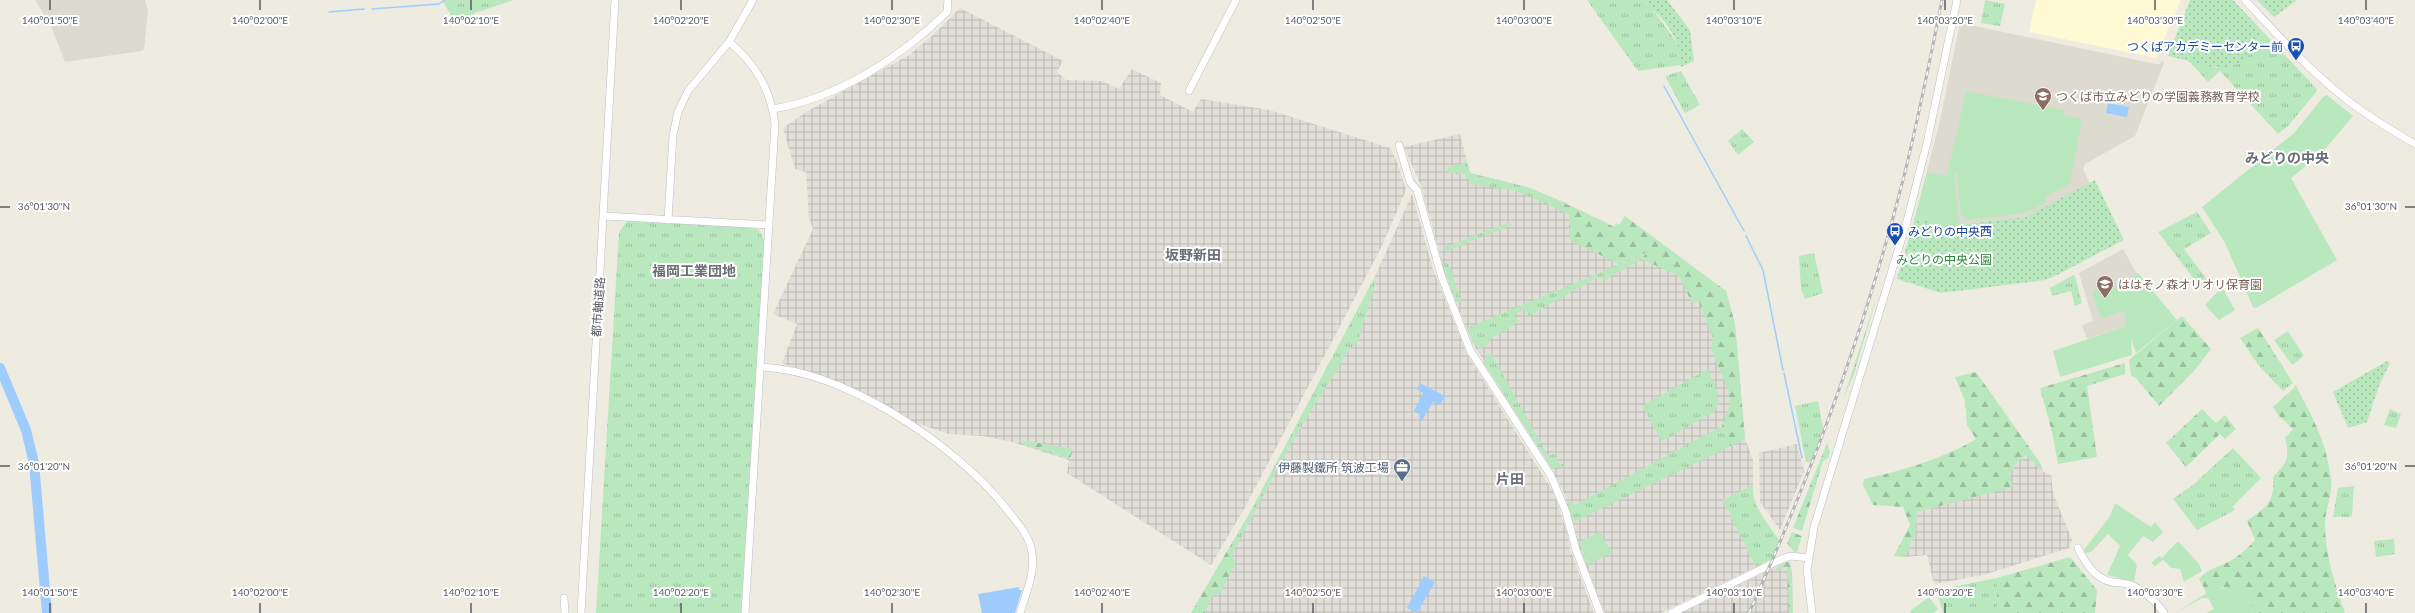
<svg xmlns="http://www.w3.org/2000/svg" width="2415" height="613" font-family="Lato,'Noto Sans JP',sans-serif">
  <defs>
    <pattern id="industrial-grid" width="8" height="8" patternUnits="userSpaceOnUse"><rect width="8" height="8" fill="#e1dfd8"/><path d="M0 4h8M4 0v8" fill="none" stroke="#b9b8b3"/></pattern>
    <pattern id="grass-tufts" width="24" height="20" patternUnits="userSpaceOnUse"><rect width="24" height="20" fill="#bae8be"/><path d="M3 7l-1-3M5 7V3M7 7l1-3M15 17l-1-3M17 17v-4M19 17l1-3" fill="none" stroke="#9abf9e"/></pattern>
    <pattern id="forest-firs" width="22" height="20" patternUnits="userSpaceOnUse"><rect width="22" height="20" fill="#bae8be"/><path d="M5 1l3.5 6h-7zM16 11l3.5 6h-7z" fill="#9abf9e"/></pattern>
    <pattern id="park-dots" width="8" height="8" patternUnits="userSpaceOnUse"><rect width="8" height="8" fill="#bae8be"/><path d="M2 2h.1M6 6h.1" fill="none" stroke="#9abf9e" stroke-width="1.8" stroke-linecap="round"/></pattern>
  </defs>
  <rect width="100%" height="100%" fill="#eeece0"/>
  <!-- commercial -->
  <path fill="#fff9d4" d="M2036 0H2181L2156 58 2029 32Z"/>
  <!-- industrial -->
  <g fill="url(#industrial-grid)">
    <path d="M960 8 1063 61 1057 72 1066 80 1102 81 1119 89 1132 69 1161 83 1160 95 1193 112 1201 99 1269 110 1390 148 1397 162 1406 190 1382 246 1244 509 1211 565 1067 473 1069 460 1012 442 983 436 949 434 922 425 916 426 877 399 782 363 797 324 773 314 813 229 809 218 806 172 795 169 783 128 806 112 909 55 932 36Z"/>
    <path d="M1460 134 1470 173 1527 187 1561 201 1611 225 1651 251 1726 291 1735 324 1745 438 1753 460V485L1723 500 1756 567 1661 613H1605L1579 547 1564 493 1552 469 1473 344 1447 280 1421 186 1404 147Z"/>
    <path d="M1412 194 1433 269 1467 354 1554 493 1568 535 1570 549 1594 613H1191L1248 516 1371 285Z"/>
    <path d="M1797 444 1804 471 1780 530 1760 502 1759 453Z"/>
    <path d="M2026 455 2043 472 2051 474 2053 493 2072 540 2069 548 1983 575 1934 584 1927 555 1905 557 1916 531 1917 512 2012 487 2009 474 2018 461Z"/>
    <path d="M1787 562H1790L1792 573 1793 613H1681Z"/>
  </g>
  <!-- education -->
  <g fill="#dddbcf">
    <path d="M35 0H145L148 12 144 49 142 51 65 62 51 26Z"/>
    <path d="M1960 23 2156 64H2160L2162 61 2164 63 2135 136 2085 164 2083 169 2090 184 2026 217 1947 226 1915 217 1939 125Z"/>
    <path d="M2123 249 2137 274 2122 288 2126 326 2087 339 2082 325 2093 321 2079 273Z"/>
  </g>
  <!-- grass -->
  <g fill="url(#grass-tufts)">
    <path d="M442 0H514L454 20Z"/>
    <path d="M1587 0H1641L1652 8 1680 47 1682 65 1638 71Z"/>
    <path d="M1985 0 2005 4 2000 26 1981 23Z"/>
    <path d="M2263 32 2317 89V91L2288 126 2278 134 2220 71 2208 82 2188 60 2218 68 2254 50Z"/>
    <path d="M1681 71 1700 105 1685 113 1737 211 1665 76Z"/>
    <path d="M1742 129 1754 142 1738 155 1728 141Z"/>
    <path d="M1467 162 1470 173 1527 187 1547 195 1545 203 1516 191 1470 184 1471 180 1465 179 1466 174H1447L1448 167Z"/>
    <path d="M2197 212 2211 233 2184 249 2208 281 2201 288 2158 232Z"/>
    <path d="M627 221 753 228 759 230 764 240 741 613H596L619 232Z"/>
    <path d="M1510 222 1512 225 1446 251 1443 248Z"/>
    <path d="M1651 251 1640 260 1603 281 1600 276 1529 316 1525 309 1515 315 1519 322 1488 340 1490 343 1480 349 1478 345 1473 344 1467 328Z"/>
    <path d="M1814 253 1823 293 1805 299 1801 289 1799 256Z"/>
    <path d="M1448 262 1462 302 1458 303 1441 264Z"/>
    <path d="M2073 275 2075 276 2082 303 2075 306 2071 291 2052 296 2050 288Z"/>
    <path d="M1373 280 1376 281 1358 342C1344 351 1342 364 1332 378 1294 435 1263 496 1231 557L1227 551 1248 516Z"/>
    <path d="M1877 296 1854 374 1843 399Z"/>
    <path d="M2288 331 2304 356 2292 365 2274 340Z"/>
    <path d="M1491 353 1548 456 1554 454 1560 465 1564 463 1565 465 1552 469 1483 362 1487 360 1485 357Z"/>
    <path d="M2275 354 2293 383 2283 391 2259 366Z"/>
    <path d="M1708 369C1713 382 1725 399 1715 411L1662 441 1642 406Z"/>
    <path d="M1818 401 1823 428 1811 462H1806L1795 406Z"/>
    <path d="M2390 409 2401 414 2396 428 2384 425Z"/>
    <path d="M1722 426 1733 445 1574 522 1567 504 1572 501 1575 505Z"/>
    <path d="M2233 448 2261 478 2233 506 2235 510 2197 530 2173 499 2194 484Z"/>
    <path d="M1753 485C1751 506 1768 523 1779 540L1771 559 1756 567 1723 500Z"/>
    <path d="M2354 486 2352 515 2350 517H2333L2338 488Z"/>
    <path d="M2394 539 2395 554 2376 557 2374 541Z"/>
    <path d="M1997 578V613H1943L1936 590Z"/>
  </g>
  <!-- forest -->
  <g fill="url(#forest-firs)">
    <path d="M1547 195 1614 227 1616 223 1619 225 1625 216 1726 291 1735 324 1745 439 1733 445 1722 426 1730 406 1728 390 1711 349 1713 338 1698 300 1692 303 1679 276 1641 259 1649 251 1619 264 1573 242 1569 238V215L1545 203Z"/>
    <path d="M2182 316 2211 349 2194 371 2159 406 2135 377 2131 376 2129 360Z"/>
    <path d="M2258 328 2275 354 2259 366 2240 338Z"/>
    <path d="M2125 363V374L2087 386 2097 457 2058 464 2052 432 2040 388Z"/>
    <path d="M1976 372 2041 464 2043 472 2026 455 2018 461 2009 474 2013 487 1917 512 1916 531 1905 557 1894 556 1910 525 1903 507 1873 505 1863 485 1864 479C1901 471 1943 459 1976 439L1967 425 1965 401 1955 377Z"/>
    <path d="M2296 386C2314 420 2326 441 2331 479 2333 495 2325 509 2325 524 2325 555 2335 584 2345 613H2253L2249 597 2218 586 2207 594 2199 579C2206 570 2216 568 2226 563 2237 558 2247 549 2255 540L2247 521C2266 507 2275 503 2273 477 2287 462 2290 459 2285 438L2293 429 2279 416 2273 407Z"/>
    <path d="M2202 409 2216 423 2225 415 2236 429 2225 439 2220 434 2186 467 2166 443Z"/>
    <path d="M1022 440 1073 449 1070 459 1022 444Z"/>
    <path d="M1827 443 1830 452 1828 458 1823 461 1802 531 1793 528Z"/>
    <path d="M1792 532 1802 536 1797 552H1794L1787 543Z"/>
    <path d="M1227 551 1236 562 1221 592 1210 598 1206 613H1191Z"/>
    <path d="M2070 557 2097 590 2095 613H1997V578Z"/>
    <path d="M1787 562H1790L1792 573 1793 613H1789L1787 566 1776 571 1777 567Z"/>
  </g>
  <!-- park -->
  <g fill="url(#park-dots)">
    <path d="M1641 0H1667L1690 30 1694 61 1681 67C1684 42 1661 13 1641 0Z"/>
    <path d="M2190 0H2233L2263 32C2238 84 2215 66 2168 56Z"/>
    <path d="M2257 0H2297L2274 17Z"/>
    <path d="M2095 180 2124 240 2053 277 2045 280 1941 293 1897 279 1915 217 1947 226 2026 217Z"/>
    <path d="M2387 361 2390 363 2379 386 2367 422 2348 428 2333 392Z"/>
  </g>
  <!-- garden -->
  <g fill="#bae8be">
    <path d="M1966 91 2064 110V115L2082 119 2070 184 2045 197 2047 202 2025 213 1967 220 1961 216 1957 174 1954 173 1959 225 1947 226 1915 217 1927 172 1947 176Z"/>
    <path d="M2327 95 2353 116 2320 155 2291 178 2337 260 2256 308 2253 307 2225 243 2202 207 2294 133 2324 96Z"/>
    <path d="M2138 273 2177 320 2136 353 2131 339 2132 355 2060 377 2053 351 2126 326 2124 311 2103 318 2098 312 2092 292 2109 281 2114 287 2124 281 2126 284Z"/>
    <path d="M2222 287 2235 310 2219 320 2205 305Z"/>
    <path d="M2115 503 2151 527 2155 522 2163 532 2153 542 2143 536 2128 555 2137 565 2134 582 2107 575 2120 546 2108 534 2091 552 2085 553 2084 550 2110 516Z"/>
    <path d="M1600 532 1612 553 1587 565 1579 542Z"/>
    <path d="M2178 541 2199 564 2202 571 2184 582 2180 569 2172 568 2163 560 2155 566 2151 563 2159 556 2162 558Z"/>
    <path d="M2240 583 2249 597 2253 613H2206L2214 609 2208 598H2202L2175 613 2218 586 2224 589Z"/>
    <path d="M1929 597 1938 609 1933 613H1911L1910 611Z"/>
  </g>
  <!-- water -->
  <g fill="#9fccff">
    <path d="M2108 103 2129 107 2127 117 2106 113Z"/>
    <path d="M1420 383 1445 396 1440 405 1433 402 1422 421 1419 419 1421 415 1414 411 1423 393 1417 389Z"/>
    <path d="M1424 576 1435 582 1417 613 1407 608Z"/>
    <path d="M1019 587V590H1022L1015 613H982L978 594Z"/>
  </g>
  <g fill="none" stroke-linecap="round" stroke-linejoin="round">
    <!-- stream -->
    <g stroke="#9fccff" stroke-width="1.5">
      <path d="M372 9 439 4 445 0"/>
      <path d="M329 12 364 9"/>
      <path d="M1664 86 1744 231"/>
      <path d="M1746 236 1763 270 1783 370"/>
      <path d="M1784 373 1802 458"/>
    </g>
    <!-- river -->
    <path stroke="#9fccff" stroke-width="10" d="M0 368 26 430 34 463 47 613"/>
    <defs>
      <g id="secondary">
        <path d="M2245 0C2276 33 2306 67 2341 95 2364 114 2389 129 2415 144"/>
        <path d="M729 42C755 63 771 90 775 124L745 613"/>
        <path d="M1189 91 1236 0"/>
        <path d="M773 109C838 98 900 58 947 12L948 0"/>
        <path d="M1399 145 1410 182 1417 190 1442 278 1470 350 1551 476 1566 512 1576 550 1600 613"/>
        <path d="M604 216 769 225"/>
        <path d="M668 220 673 135 678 112 688 91 729 42 753 0"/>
        <path d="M761 367C845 371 953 443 1005 507 1015 520 1027 532 1031 548 1037 570 1026 592 1020 613"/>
        <path d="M2078 548C2085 563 2095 579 2112 582 2118 583 2125 583 2131 585 2143 590 2158 603 2164 613"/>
        <path d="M564 598 565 613"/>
        <path d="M581 613 615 0"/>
        <path d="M1672 613 1784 558 1791 556 1808 558"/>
        <path d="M1812 613 1807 570 1814 527 1907 221 1927 143 1957 0"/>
      </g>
    </defs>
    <!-- secondary casing -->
    <use href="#secondary" stroke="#bbbec6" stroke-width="8"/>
    <!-- secondary -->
    <use href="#secondary" stroke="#fff" stroke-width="7"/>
    <defs>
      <path id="rail" d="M1749 613C1812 473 1865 329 1903 180 1918 121 1930 60 1942 0"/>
    </defs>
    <!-- rail casing -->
    <use href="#rail" stroke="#b4b5b6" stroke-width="3"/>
    <!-- rail -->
    <use href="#rail" stroke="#fff" stroke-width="1.5" stroke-dasharray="4.5" stroke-linecap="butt"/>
  </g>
  <!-- ticks -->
  <path fill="none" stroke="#595c63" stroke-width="1.5" d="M50 0V10M260 0V10M471 0V10M681 0V10M892 0V10M1102 0V10M1313 0V10M1524 0V10M1734 0V10M1945 0V10M2155 0V10M2366 0V10M0 207H10M2405 207H2415M0 466H10M2405 466H2415M50 603V613M260 603V613M471 603V613M681 603V613M892 603V613M1102 603V613M1313 603V613M1524 603V613M1734 603V613M1945 603V613M2155 603V613M2366 603V613"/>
  <!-- icons -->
  <defs>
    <symbol id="bus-pin" viewBox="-11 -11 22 30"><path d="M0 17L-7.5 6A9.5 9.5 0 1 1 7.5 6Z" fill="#1a4fb4" stroke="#fff"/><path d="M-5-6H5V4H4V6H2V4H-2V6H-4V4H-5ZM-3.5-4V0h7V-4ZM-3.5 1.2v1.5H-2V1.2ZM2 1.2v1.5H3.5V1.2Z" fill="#fff"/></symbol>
    <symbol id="school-pin" viewBox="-11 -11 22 30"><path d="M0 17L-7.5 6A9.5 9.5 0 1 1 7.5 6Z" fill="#8d6e63" stroke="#fff"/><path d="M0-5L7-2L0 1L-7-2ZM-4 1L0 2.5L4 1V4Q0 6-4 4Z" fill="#fff"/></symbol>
    <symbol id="office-pin" viewBox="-11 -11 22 30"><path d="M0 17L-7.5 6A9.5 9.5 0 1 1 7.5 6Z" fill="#5c6f8a" stroke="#fff"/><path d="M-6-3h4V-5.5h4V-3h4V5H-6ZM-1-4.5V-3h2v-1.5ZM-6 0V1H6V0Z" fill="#fff"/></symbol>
  </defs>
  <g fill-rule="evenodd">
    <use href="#bus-pin" x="2286" y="36" width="20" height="27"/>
    <use href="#school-pin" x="2033" y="86" width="20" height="27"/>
    <use href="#bus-pin" x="1885" y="221" width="20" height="27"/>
    <use href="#school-pin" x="2095" y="274" width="20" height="27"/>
    <use href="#office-pin" x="1392" y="457" width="20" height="27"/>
  </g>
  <g text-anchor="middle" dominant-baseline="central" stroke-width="4" stroke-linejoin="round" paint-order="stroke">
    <!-- transit labels -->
    <g font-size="12" fill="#164399" stroke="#fff" text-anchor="end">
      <text x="2283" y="46">つくばアカデミーセンター前</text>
      <text x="1908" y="231" text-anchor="start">みどりの中央西</text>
    </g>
    <!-- education labels -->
    <g font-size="12" fill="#785e54" stroke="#fff" text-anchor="start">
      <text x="2056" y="96">つくば市立みどりの学園義務教育学校</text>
      <text x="2118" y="284">ははそノ森オリオリ保育園</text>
    </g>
    <!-- park labels -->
    <g font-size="12" fill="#2e863a" stroke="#fff">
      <text x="1944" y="259">みどりの中央公園</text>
    </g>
    <!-- street labels -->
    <g font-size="12" fill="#595c63" stroke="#fff">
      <text transform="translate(598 307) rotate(-86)">都市軸道路</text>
    </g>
    <!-- service labels -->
    <g font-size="12" fill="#4e5e75" stroke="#fff" text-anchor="end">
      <text x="1389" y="467">伊藤製鐵所 筑波工場</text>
    </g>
    <!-- quarter labels -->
    <g font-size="14" font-weight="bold" fill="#6a6e75" stroke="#fff">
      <text x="2287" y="157">みどりの中央</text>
      <text x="1193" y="254">坂野新田</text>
      <text x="694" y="270">福岡工業団地</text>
      <text x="1510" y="478">片田</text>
    </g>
  </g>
  <g font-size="10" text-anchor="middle" fill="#595c63" stroke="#fff" stroke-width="4" stroke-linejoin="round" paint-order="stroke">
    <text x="50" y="24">140°01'50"E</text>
    <text x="260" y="24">140°02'00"E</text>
    <text x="471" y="24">140°02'10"E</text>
    <text x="681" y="24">140°02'20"E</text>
    <text x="892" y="24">140°02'30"E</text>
    <text x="1102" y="24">140°02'40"E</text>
    <text x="1313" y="24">140°02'50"E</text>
    <text x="1524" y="24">140°03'00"E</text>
    <text x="1734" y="24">140°03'10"E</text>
    <text x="1945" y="24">140°03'20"E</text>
    <text x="2155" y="24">140°03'30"E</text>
    <text x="2366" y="24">140°03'40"E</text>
    <text x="44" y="210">36°01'30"N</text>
    <text x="2371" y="210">36°01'30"N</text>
    <text x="44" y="470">36°01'20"N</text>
    <text x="2371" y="470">36°01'20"N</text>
    <text x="50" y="596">140°01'50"E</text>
    <text x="260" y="596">140°02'00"E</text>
    <text x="471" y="596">140°02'10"E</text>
    <text x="681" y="596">140°02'20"E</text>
    <text x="892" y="596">140°02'30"E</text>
    <text x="1102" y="596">140°02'40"E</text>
    <text x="1313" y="596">140°02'50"E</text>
    <text x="1524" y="596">140°03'00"E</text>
    <text x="1734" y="596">140°03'10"E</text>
    <text x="1945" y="596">140°03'20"E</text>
    <text x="2155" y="596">140°03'30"E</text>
    <text x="2366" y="596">140°03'40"E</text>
  </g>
</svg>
